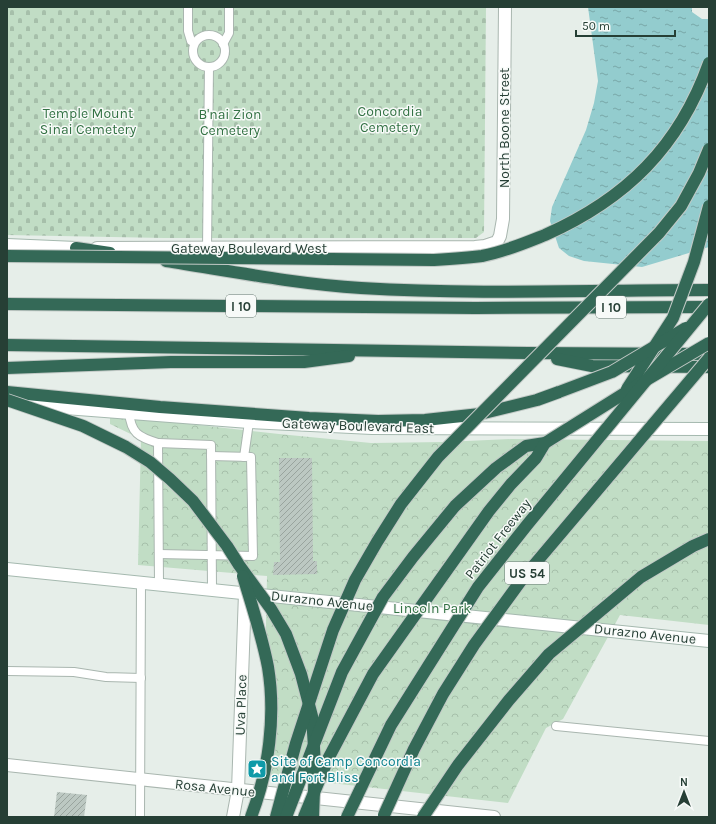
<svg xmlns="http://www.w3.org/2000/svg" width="716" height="824" font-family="Karla,sans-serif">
  <defs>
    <pattern id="forest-crowns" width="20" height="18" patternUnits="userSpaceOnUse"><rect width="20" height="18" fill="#c1ddc5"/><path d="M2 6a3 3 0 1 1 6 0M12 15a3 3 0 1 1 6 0" fill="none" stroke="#a6bfaa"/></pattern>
    <pattern id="cemetery-stones" width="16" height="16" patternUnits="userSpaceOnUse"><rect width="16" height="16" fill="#c1ddc5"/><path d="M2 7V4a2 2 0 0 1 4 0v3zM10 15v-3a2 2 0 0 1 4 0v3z" fill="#a6bfaa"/></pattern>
    <pattern id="water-ripples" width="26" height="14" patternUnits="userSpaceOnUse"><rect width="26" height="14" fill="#93ccce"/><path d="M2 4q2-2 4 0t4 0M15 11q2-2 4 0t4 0" fill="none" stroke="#78a7a8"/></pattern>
    <pattern id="building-hatch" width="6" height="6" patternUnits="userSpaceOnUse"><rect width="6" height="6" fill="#bcc8c2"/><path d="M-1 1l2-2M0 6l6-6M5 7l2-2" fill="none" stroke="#99a49e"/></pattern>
  </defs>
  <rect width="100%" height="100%" fill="#e6eee9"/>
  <!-- forest -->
  <path fill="url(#forest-crowns)" d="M110 415 279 434 371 443 444 442 511 439 709 441V625L620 615 563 719 546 728 508 803 260 775 264 721 267 576 138 565 141 439 110 424Z"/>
  <!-- cemetery -->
  <path fill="url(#cemetery-stones)" d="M7 7H486L484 232 476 238H164L7 235Z"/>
  <!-- water -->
  <path fill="url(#water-ripples)" d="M588 7H692V12L702 19H709V247L642 267 584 261 569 256 559 248 550 221 552 207 586 130 594 103 598 81Z"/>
  <!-- building -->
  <g fill="url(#building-hatch)">
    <path d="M279 458H312L313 561H317V574L273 575 274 562H280Z"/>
    <path d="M57 792 87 795 84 817H54Z"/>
  </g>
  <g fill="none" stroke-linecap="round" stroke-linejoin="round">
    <defs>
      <g id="lane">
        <path d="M188 7V31L191 41 194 43"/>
        <circle cx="209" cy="51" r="16"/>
        <path d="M223 44 229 33V7"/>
        <path d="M207 248 209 67"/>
        <path d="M129 412C131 433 138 437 158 443"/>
        <path d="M244 457 249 422"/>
        <path d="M159 554 253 556 251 457 211 456"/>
        <path d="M159 584 158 443 211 445 212 590"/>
        <path d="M7 671 74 672 106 677 141 678"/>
        <path d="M556 726 709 741"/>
        <path d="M140 817 141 583"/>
      </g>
      <g id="street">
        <path d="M97 248 475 247 485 246 497 242 500 236 503 219 505 7"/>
        <path d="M7 765 494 817"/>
        <path d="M233 817 238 790 245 593"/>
      </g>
      <g id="secondary">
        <path d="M7 245 76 248"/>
        <path d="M26 405 249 422 372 428 709 429"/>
        <path d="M7 569 709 641"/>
      </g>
      <g id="highway">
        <path d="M76 248 110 253"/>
        <path d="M166 261C230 271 296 284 361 288 477 295 593 290 709 290"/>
        <path d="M7 304 475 308 709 307"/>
        <path d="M7 345 528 353 709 354"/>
        <path d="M557 359 592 366 709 367"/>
        <path d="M7 368 171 362H304L349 356"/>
        <path d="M7 392 160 407 309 418 378 421 425 420 480 414 537 400 559 392"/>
      </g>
    </defs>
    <!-- lane casing -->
    <use href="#lane" stroke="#a9b6af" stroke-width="10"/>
    <!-- street casing -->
    <use href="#street" stroke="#a9b6af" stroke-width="14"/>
    <!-- secondary casing -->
    <use href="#secondary" stroke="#a5b9af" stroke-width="14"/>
    <!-- highway casing -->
    <use href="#highway" stroke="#c2c9c6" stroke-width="14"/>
    <!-- lane -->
    <use href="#lane" stroke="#fff" stroke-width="8"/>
    <!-- street -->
    <use href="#street" stroke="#fff" stroke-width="12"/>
    <!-- secondary -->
    <use href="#secondary" stroke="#fff" stroke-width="12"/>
    <!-- highway -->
    <use href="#highway" stroke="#346957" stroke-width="12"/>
    <defs>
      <g id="highway-bridge">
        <path d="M7 256 434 260C450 259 466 258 482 256 504 252 525 243 545 235 626 199 679 147 709 63"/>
        <path d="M627 389 673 318 694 262 709 206"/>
        <path d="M559 392 612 372 686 328"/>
        <path d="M7 400 83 426 126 447 150 462 170 479 193 501 227 546 239 565 271 609 286 634 301 674 312 716 315 764 313 817"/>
        <path d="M243 576C252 606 262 636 268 667 276 716 269 770 251 817"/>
        <path d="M384 815 414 749 443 694 474 645 523 578 709 358"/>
        <path d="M276 817 296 743 333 630 355 580 377 542 401 504 438 457 659 233 681 206 699 173 709 149"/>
        <path d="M286 817 342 672 383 597 413 557 455 506 496 468 526 446 545 443 636 386 709 343"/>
        <path d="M304 817 328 759 373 674 489 511 511 484 536 458 545 443"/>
        <path d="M347 817 391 725 478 587 527 525 709 304"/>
        <path d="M423 817 458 765 509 700 549 654 641 577 693 546 709 539"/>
      </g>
    </defs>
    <!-- highway-bridge casing -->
    <use href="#highway-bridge" stroke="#c2c9c6" stroke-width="14" stroke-linecap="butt"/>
    <!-- highway-bridge -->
    <use href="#highway-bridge" stroke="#346957" stroke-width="12"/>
  </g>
  <!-- icons -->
  <defs>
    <symbol id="sight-square" viewBox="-11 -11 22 22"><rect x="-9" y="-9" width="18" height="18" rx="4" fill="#0f9aa8" stroke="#f7faf8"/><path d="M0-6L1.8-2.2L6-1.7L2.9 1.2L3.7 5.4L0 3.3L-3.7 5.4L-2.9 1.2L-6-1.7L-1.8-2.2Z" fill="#fff"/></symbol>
  </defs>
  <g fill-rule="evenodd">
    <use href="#sight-square" x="246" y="758" width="22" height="22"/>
  </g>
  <g text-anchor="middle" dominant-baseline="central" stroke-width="3" stroke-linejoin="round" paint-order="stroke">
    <!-- shield labels -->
    <g fill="#f7faf8" stroke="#657770" stroke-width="1">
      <rect x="226" y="295" width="30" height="22" rx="3"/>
      <rect x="596" y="296" width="30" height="22" rx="3"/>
      <rect x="505" y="562" width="44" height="22" rx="3"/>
    </g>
    <g font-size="13" font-weight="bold" fill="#263f35">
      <text x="241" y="306">I 10</text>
      <text x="611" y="307">I 10</text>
      <text x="527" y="573">US 54</text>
    </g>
    <!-- park labels -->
    <g font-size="14" fill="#337244" stroke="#f7faf8">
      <text x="390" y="111">Concordia<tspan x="390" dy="16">Cemetery</tspan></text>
      <text x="88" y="113">Temple Mount<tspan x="88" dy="16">Sinai Cemetery</tspan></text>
      <text x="230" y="114">B'nai Zion<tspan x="230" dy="16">Cemetery</tspan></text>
      <text x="432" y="608">Lincoln Park</text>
    </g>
    <!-- street labels -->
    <g font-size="14" fill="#263f35" stroke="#f7faf8">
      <text transform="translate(504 128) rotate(-90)">North Boone Street</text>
      <text x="249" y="248">Gateway Boulevard West</text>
      <text transform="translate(358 426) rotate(2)">Gateway Boulevard East</text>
      <text transform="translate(498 539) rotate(-52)">Patriot Freeway</text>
      <text transform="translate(322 601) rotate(6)">Durazno Avenue</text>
      <text transform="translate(645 634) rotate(6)">Durazno Avenue</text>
      <text transform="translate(241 705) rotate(-88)">Uva Place</text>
      <text transform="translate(215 788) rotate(6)">Rosa Avenue</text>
    </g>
    <!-- culture labels -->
    <g font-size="14" fill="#0d838f" stroke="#f7faf8" text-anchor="start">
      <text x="271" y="761">Site of Camp Concordia<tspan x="271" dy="16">and Fort Bliss</tspan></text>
    </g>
  </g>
  <!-- border -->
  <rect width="716" height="824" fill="none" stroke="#263f35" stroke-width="16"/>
  <!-- north arrow -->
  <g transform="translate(684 792)" stroke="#f7faf8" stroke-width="3" paint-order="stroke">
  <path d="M0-3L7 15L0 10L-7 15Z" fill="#263f35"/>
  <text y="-6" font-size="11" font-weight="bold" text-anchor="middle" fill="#263f35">N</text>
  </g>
  <!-- scale -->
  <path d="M576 30v6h99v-6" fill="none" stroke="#263f35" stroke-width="2"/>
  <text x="582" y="30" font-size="12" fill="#263f35" stroke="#f7faf8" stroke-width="3" paint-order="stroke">50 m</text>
</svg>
